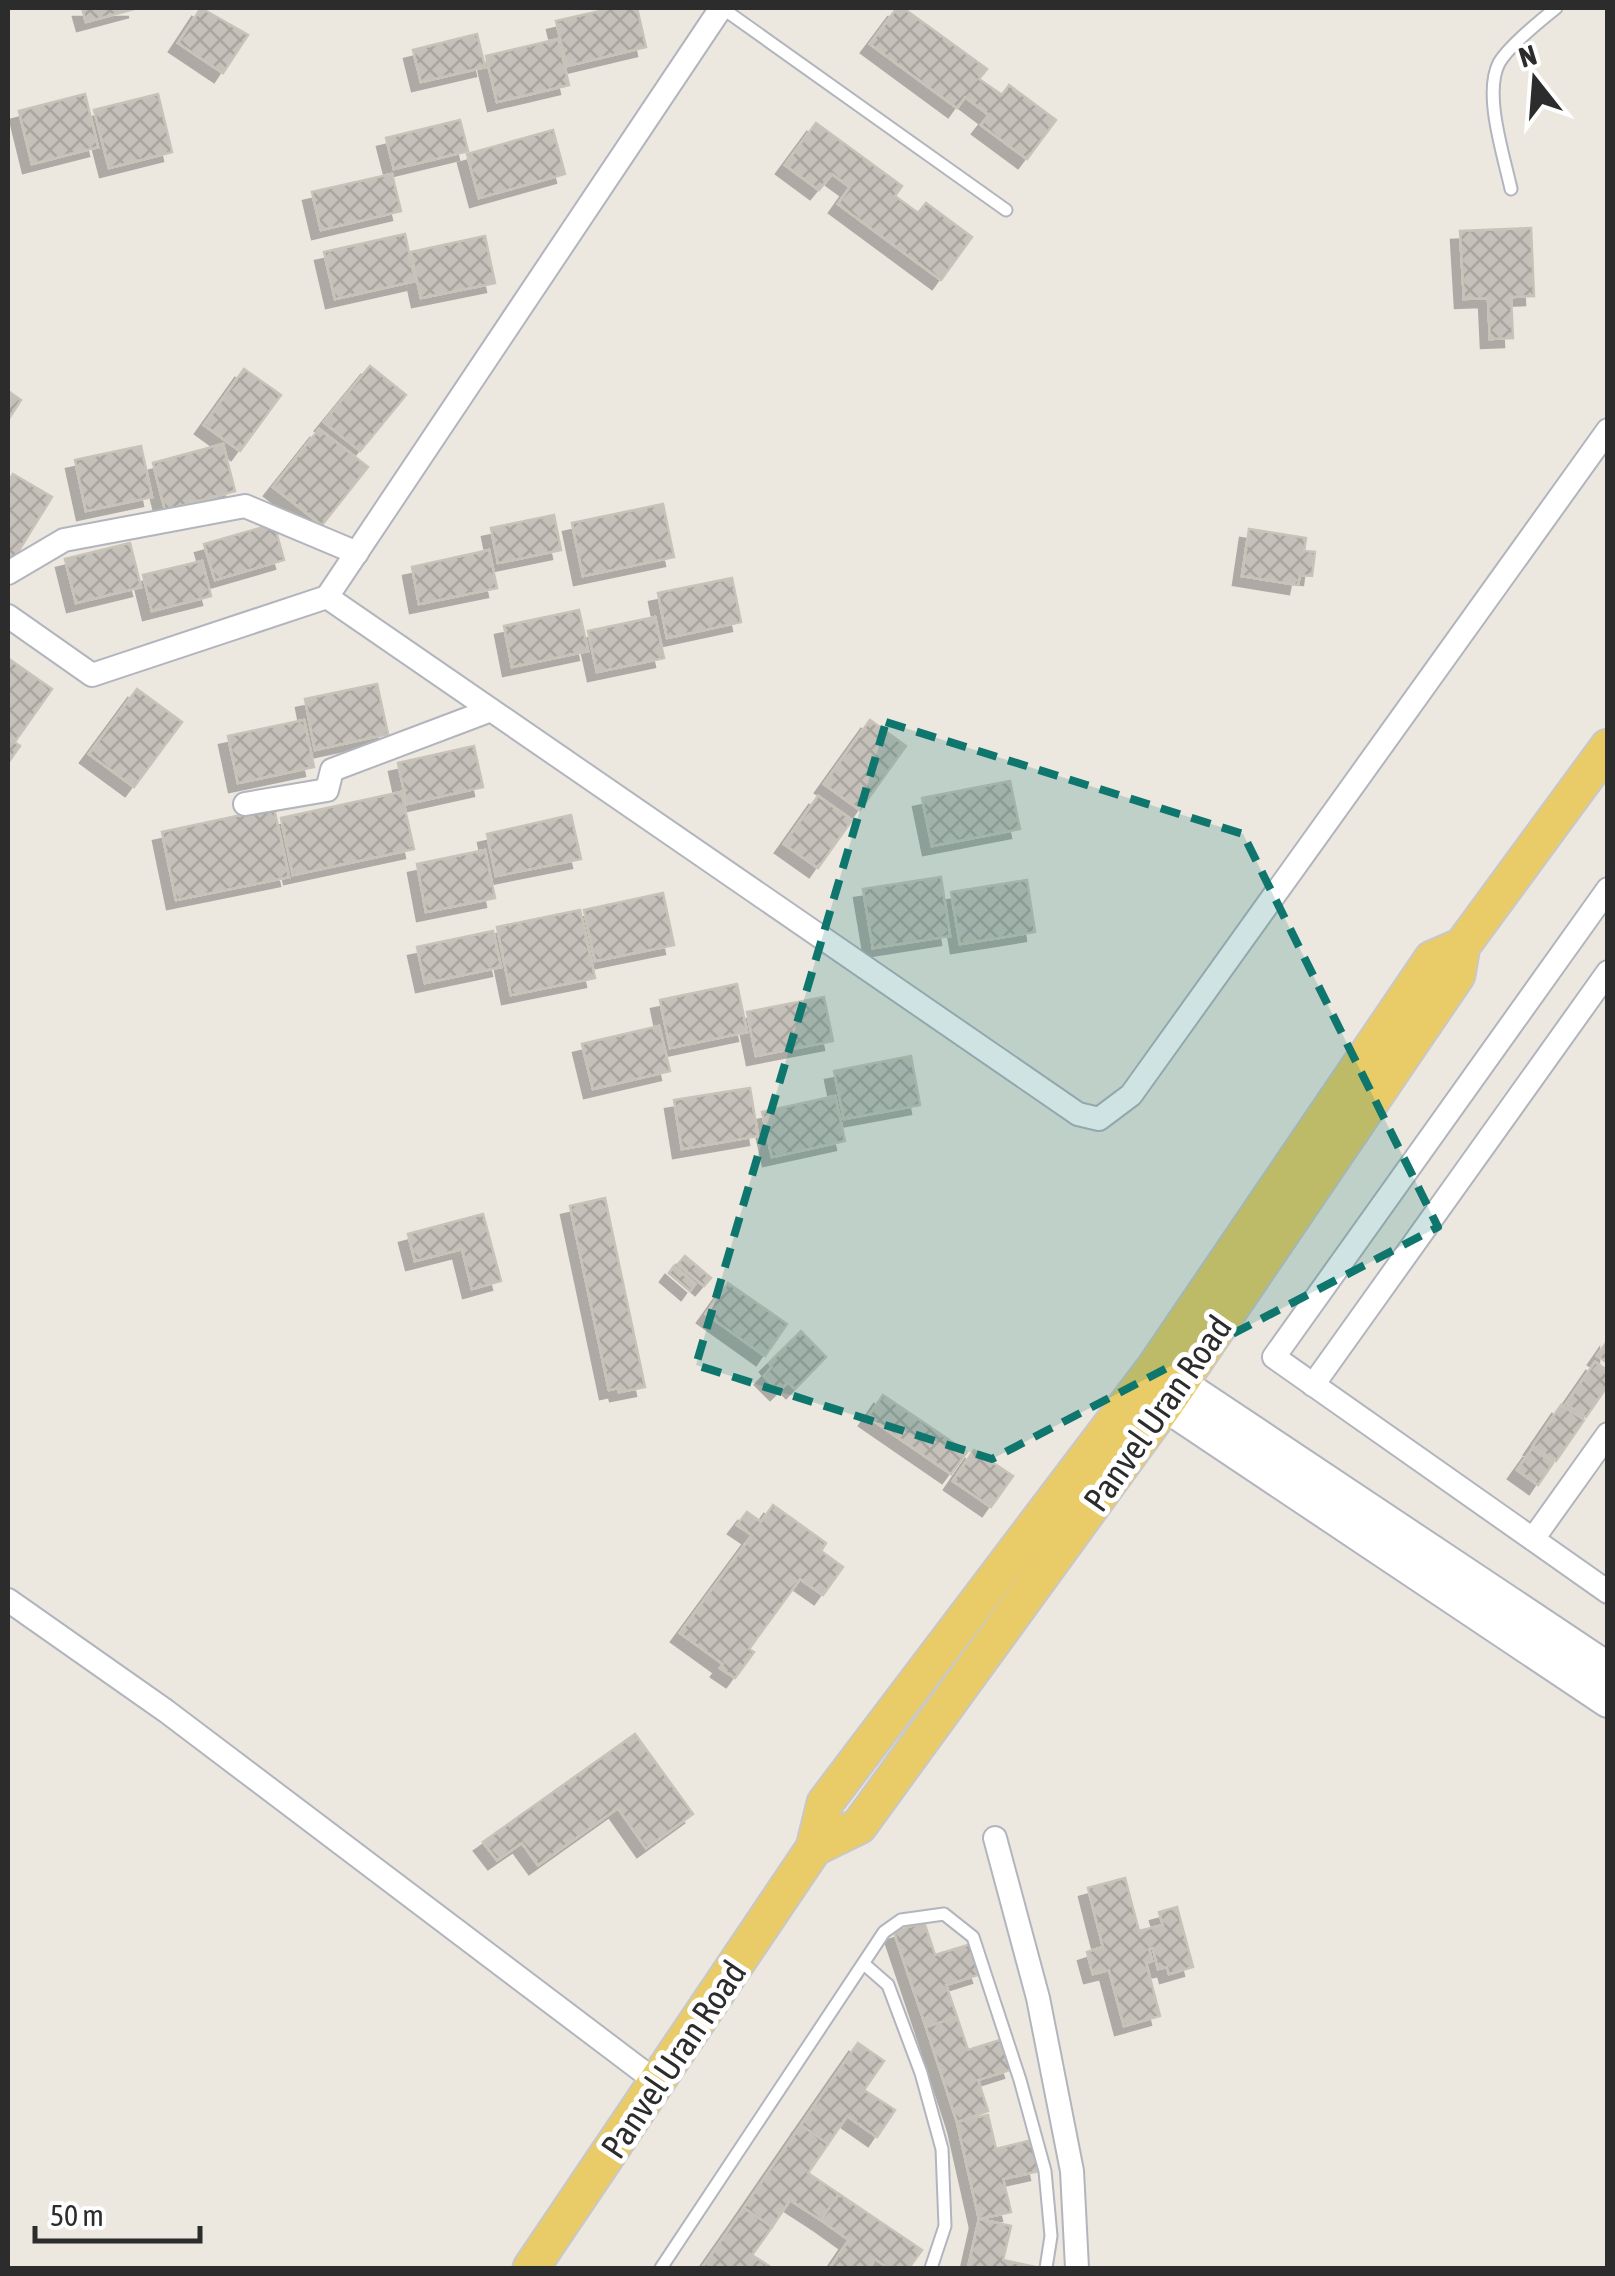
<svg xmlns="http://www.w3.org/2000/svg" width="1615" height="2276" font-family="'Asap Condensed',sans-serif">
  <defs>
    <pattern id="building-cross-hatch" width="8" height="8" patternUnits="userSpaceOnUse" patternTransform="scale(2.5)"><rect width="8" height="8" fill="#c5c1ba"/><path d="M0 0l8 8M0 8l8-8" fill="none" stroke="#a9a6a0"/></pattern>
    <filter id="shadow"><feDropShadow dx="-9" dy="9" stdDeviation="0" flood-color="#0004"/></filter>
  </defs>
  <rect width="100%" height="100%" fill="#ece7df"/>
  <!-- building -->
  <g fill="url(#building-cross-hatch)" stroke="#c8c3b8" stroke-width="2.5" filter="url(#shadow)">
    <path d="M82 8H138L86 22Z"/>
    <path d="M201 8 248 35 223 73 178 43Z"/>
    <path d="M613 8H637L646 47 567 66 556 21Z"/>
    <path d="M897 8H903L987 69 979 79 1002 95 1009 85 1056 120 1027 159 981 125 989 115 965 97 957 108 870 44Z"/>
    <path d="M477 34 485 67 421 82 413 50Z"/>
    <path d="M558 39 569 85 497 102 486 56Z"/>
    <path d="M85 94 98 147 32 164 19 111Z"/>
    <path d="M158 94 172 152 109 168 94 110Z"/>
    <path d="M460 120 468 151 394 169 386 138Z"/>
    <path d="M816 123 902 186 895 196 918 213 926 203 972 237 941 280 838 204 850 187 832 174 819 190 785 165Z"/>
    <path d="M553 130 565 174 479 198 467 154Z"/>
    <path d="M392 174 401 211 321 230 312 192Z"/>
    <path d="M1531 228 1534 296 1511 297 1513 338 1490 339 1488 298 1464 299 1460 231Z"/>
    <path d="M405 234 415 281 335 299 324 252Z"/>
    <path d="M485 236 495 283 421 298 411 252Z"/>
    <path d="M370 366 406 395 360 451 324 422Z"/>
    <path d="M244 369 281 395 240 451 204 425Z"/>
    <path d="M8 391 21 400 8 420Z"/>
    <path d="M319 429 368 467 322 525 273 487Z"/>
    <path d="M223 444 235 491 165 510 153 463Z"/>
    <path d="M141 446 152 497 86 511 75 460Z"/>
    <path d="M13 474 52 497 13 560 8 557V483Z"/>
    <path d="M663 504 674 557 583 576 572 523Z"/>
    <path d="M554 515 561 550 498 563 491 528Z"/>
    <path d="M274 524 284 560 215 580 204 544Z"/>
    <path d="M1249 529 1306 538 1304 551 1315 552 1312 576 1300 575 1298 585 1242 576Z"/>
    <path d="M130 543 141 587 76 603 65 559Z"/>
    <path d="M489 550 497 588 419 604 412 567Z"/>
    <path d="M202 561 211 596 152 611 143 575Z"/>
    <path d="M732 578 741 622 667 638 658 593Z"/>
    <path d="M579 610 588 651 512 667 504 626Z"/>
    <path d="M655 617 664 658 597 672 588 631Z"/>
    <path d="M9 659 52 689 16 740 8 735Z"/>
    <path d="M377 684 388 734 315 750 305 699Z"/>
    <path d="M137 689 182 722 134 787 89 754Z"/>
    <path d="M304 720 314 767 238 783 228 736Z"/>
    <path d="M870 720 906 746 860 810 824 784Z"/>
    <path d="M8 737 20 746 8 763Z"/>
    <path d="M474 746 483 787 407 804 398 763Z"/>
    <path d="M1010 781 1020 829 932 846 922 798Z"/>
    <path d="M401 792 414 849 293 875 281 818Z"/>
    <path d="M818 796 852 820 818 868 784 844Z"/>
    <path d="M274 808 289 877 176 900 162 832Z"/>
    <path d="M571 815 581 859 496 876 487 834Z"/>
    <path d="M485 850 495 898 426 912 417 864Z"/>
    <path d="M941 877 950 936 873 948 863 889Z"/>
    <path d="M1027 880 1035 932 960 944 951 892Z"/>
    <path d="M663 893 674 945 595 961 584 910Z"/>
    <path d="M580 910 595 978 511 995 497 927Z"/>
    <path d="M493 931 501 967 425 983 417 947Z"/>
    <path d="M737 984 747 1032 670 1048 660 1000Z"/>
    <path d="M824 997 833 1041 756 1056 747 1012Z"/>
    <path d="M659 1026 670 1071 593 1089 582 1044Z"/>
    <path d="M911 1056 920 1105 844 1119 834 1071Z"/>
    <path d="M750 1088 758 1136 682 1149 674 1100Z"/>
    <path d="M835 1096 845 1141 772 1157 762 1112Z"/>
    <path d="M605 1198 645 1387 619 1392 618 1388 609 1390 570 1206Z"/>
    <path d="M483 1214 501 1281 472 1289 462 1249 415 1261 408 1234Z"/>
    <path d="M685 1256 711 1278 704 1286 678 1264Z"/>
    <path d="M674 1266 695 1284 690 1291 669 1273Z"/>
    <path d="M728 1283 787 1324 765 1356 706 1314Z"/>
    <path d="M801 1331 826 1357 795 1389 788 1382 779 1391 764 1376 772 1367 769 1363Z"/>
    <path d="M1608 1340V1363L1597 1356Z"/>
    <path d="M1595 1362 1608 1371V1385L1586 1417 1566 1404Z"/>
    <path d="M883 1395 967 1452 951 1474 868 1417Z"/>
    <path d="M1561 1405 1584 1420 1556 1461 1533 1446Z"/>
    <path d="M1532 1449 1553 1463 1538 1485 1517 1470Z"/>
    <path d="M974 1450 1013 1476 991 1507 953 1481Z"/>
    <path d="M773 1505 826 1543 821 1551 843 1567 823 1595 800 1579 749 1649 754 1652 735 1678 720 1668 723 1664 680 1633 752 1535 737 1525 747 1512 761 1522Z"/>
    <path d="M635 1734 693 1814 646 1848 618 1808 538 1865 522 1843 497 1860 483 1842Z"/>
    <path d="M1125 1878 1139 1931 1163 1925 1159 1912 1177 1907 1193 1967 1169 1974 1167 1967 1158 1969 1153 1948 1149 1949 1152 1961 1146 1963 1160 2016 1124 2026 1109 1970 1093 1974 1087 1952 1103 1947 1088 1888Z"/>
    <path d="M924 1922 935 1955 971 1944 981 1974 946 1985 957 2017 926 2027 894 1932Z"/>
    <path d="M957 2017 968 2050 1003 2039 1013 2069 978 2080 988 2111 957 2122 926 2027Z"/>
    <path d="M858 2043 884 2061 864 2090 895 2110 877 2137 847 2116 828 2144 801 2125Z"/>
    <path d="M988 2115 996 2149 1032 2140 1039 2171 1003 2179 1011 2212 979 2219 957 2122Z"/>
    <path d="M801 2125 828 2144 808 2173 839 2194 821 2220 790 2200 772 2227 744 2208Z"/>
    <path d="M839 2194 922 2250 909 2268H889L875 2259 869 2268H830L849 2240 821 2220Z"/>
    <path d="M744 2208 772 2227 752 2255 772 2268H702Z"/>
    <path d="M979 2219 1011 2226 1003 2260 1040 2268H968Z"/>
  </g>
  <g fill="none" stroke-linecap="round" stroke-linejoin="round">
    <defs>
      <g id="service">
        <path d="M722 8 1006 210"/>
        <path d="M1511 189C1504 156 1483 94 1499 63 1508 47 1541 20 1556 8"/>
        <path d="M864 1964 888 1985 921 2073 942 2149 945 2226 931 2268"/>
        <path d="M661 2268 884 1932 901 1920 944 1914 973 1937 1020 2080 1045 2171 1051 2236 1046 2268"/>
      </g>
      <g id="minor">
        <path d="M721 8 327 597 1078 1114 1099 1119 1131 1095 1608 430"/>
        <path d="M8 573 64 540 245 506 357 553"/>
        <path d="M8 616 92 675 327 597"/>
        <path d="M245 804 327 790 332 770 491 710"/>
        <path d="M1608 889 1274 1357 1608 1592"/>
        <path d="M1313 1385 1608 972"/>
        <path d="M1533 1539 1608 1434"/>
        <path d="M8 1600 166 1711 658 2083"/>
        <path d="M995 1838 1038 1998 1072 2171 1077 2268"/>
      </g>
      <g id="secondary">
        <path d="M1158 1369 1608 1669"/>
        <path d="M1143 1390 1608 1701"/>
      </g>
      <g id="primary">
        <path d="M814 1848 859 1826 1165 1405 1457 975 1462 946 1608 747"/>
        <path d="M531 2268 814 1848 825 1803 1155 1367 1432 959 1462 946"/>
      </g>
    </defs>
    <!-- service casing -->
    <use href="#service" stroke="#b2b5be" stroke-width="15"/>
    <!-- minor casing -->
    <use href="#minor" stroke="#b2b5be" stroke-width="26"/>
    <!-- secondary casing -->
    <use href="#secondary" stroke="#b2b5be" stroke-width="36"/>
    <!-- primary casing -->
    <use href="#primary" stroke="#c8c8c8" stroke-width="39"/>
    <!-- service -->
    <use href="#service" stroke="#fff" stroke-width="11"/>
    <!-- minor -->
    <use href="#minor" stroke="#fff" stroke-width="22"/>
    <!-- secondary -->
    <use href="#secondary" stroke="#fff" stroke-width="32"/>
    <!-- primary -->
    <use href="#primary" stroke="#e9cc67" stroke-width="35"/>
  </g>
  <!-- marked area -->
  <path fill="#0f766e" fill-opacity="0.2" stroke="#0f766e" stroke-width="8" stroke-dasharray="20 12" stroke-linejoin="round" d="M886 722 1243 834 1438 1227 992 1459 696 1365Z"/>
  <g text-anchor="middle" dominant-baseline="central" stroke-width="10" stroke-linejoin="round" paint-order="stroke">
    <!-- street labels -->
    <g font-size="35" fill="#2c2c2c" stroke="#fff">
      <text transform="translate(1157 1413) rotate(-55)">Panvel Uran Road</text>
      <text transform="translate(673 2059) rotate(-56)">Panvel Uran Road</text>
    </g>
  </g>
  <!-- border -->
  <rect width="1615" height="2276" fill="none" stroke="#2c2c2c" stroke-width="20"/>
  <!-- north arrow -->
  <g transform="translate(1535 80) rotate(343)" stroke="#ffffff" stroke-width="8" paint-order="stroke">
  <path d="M0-8L18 38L0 25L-18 38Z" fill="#2c2c2c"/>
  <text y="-15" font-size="28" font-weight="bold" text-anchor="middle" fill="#2c2c2c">N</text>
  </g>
  <!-- scale -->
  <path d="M35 2226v15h165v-15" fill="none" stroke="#2c2c2c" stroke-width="5"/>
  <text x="50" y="2226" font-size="30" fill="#2c2c2c" stroke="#ffffff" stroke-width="8" paint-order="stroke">50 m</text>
</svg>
